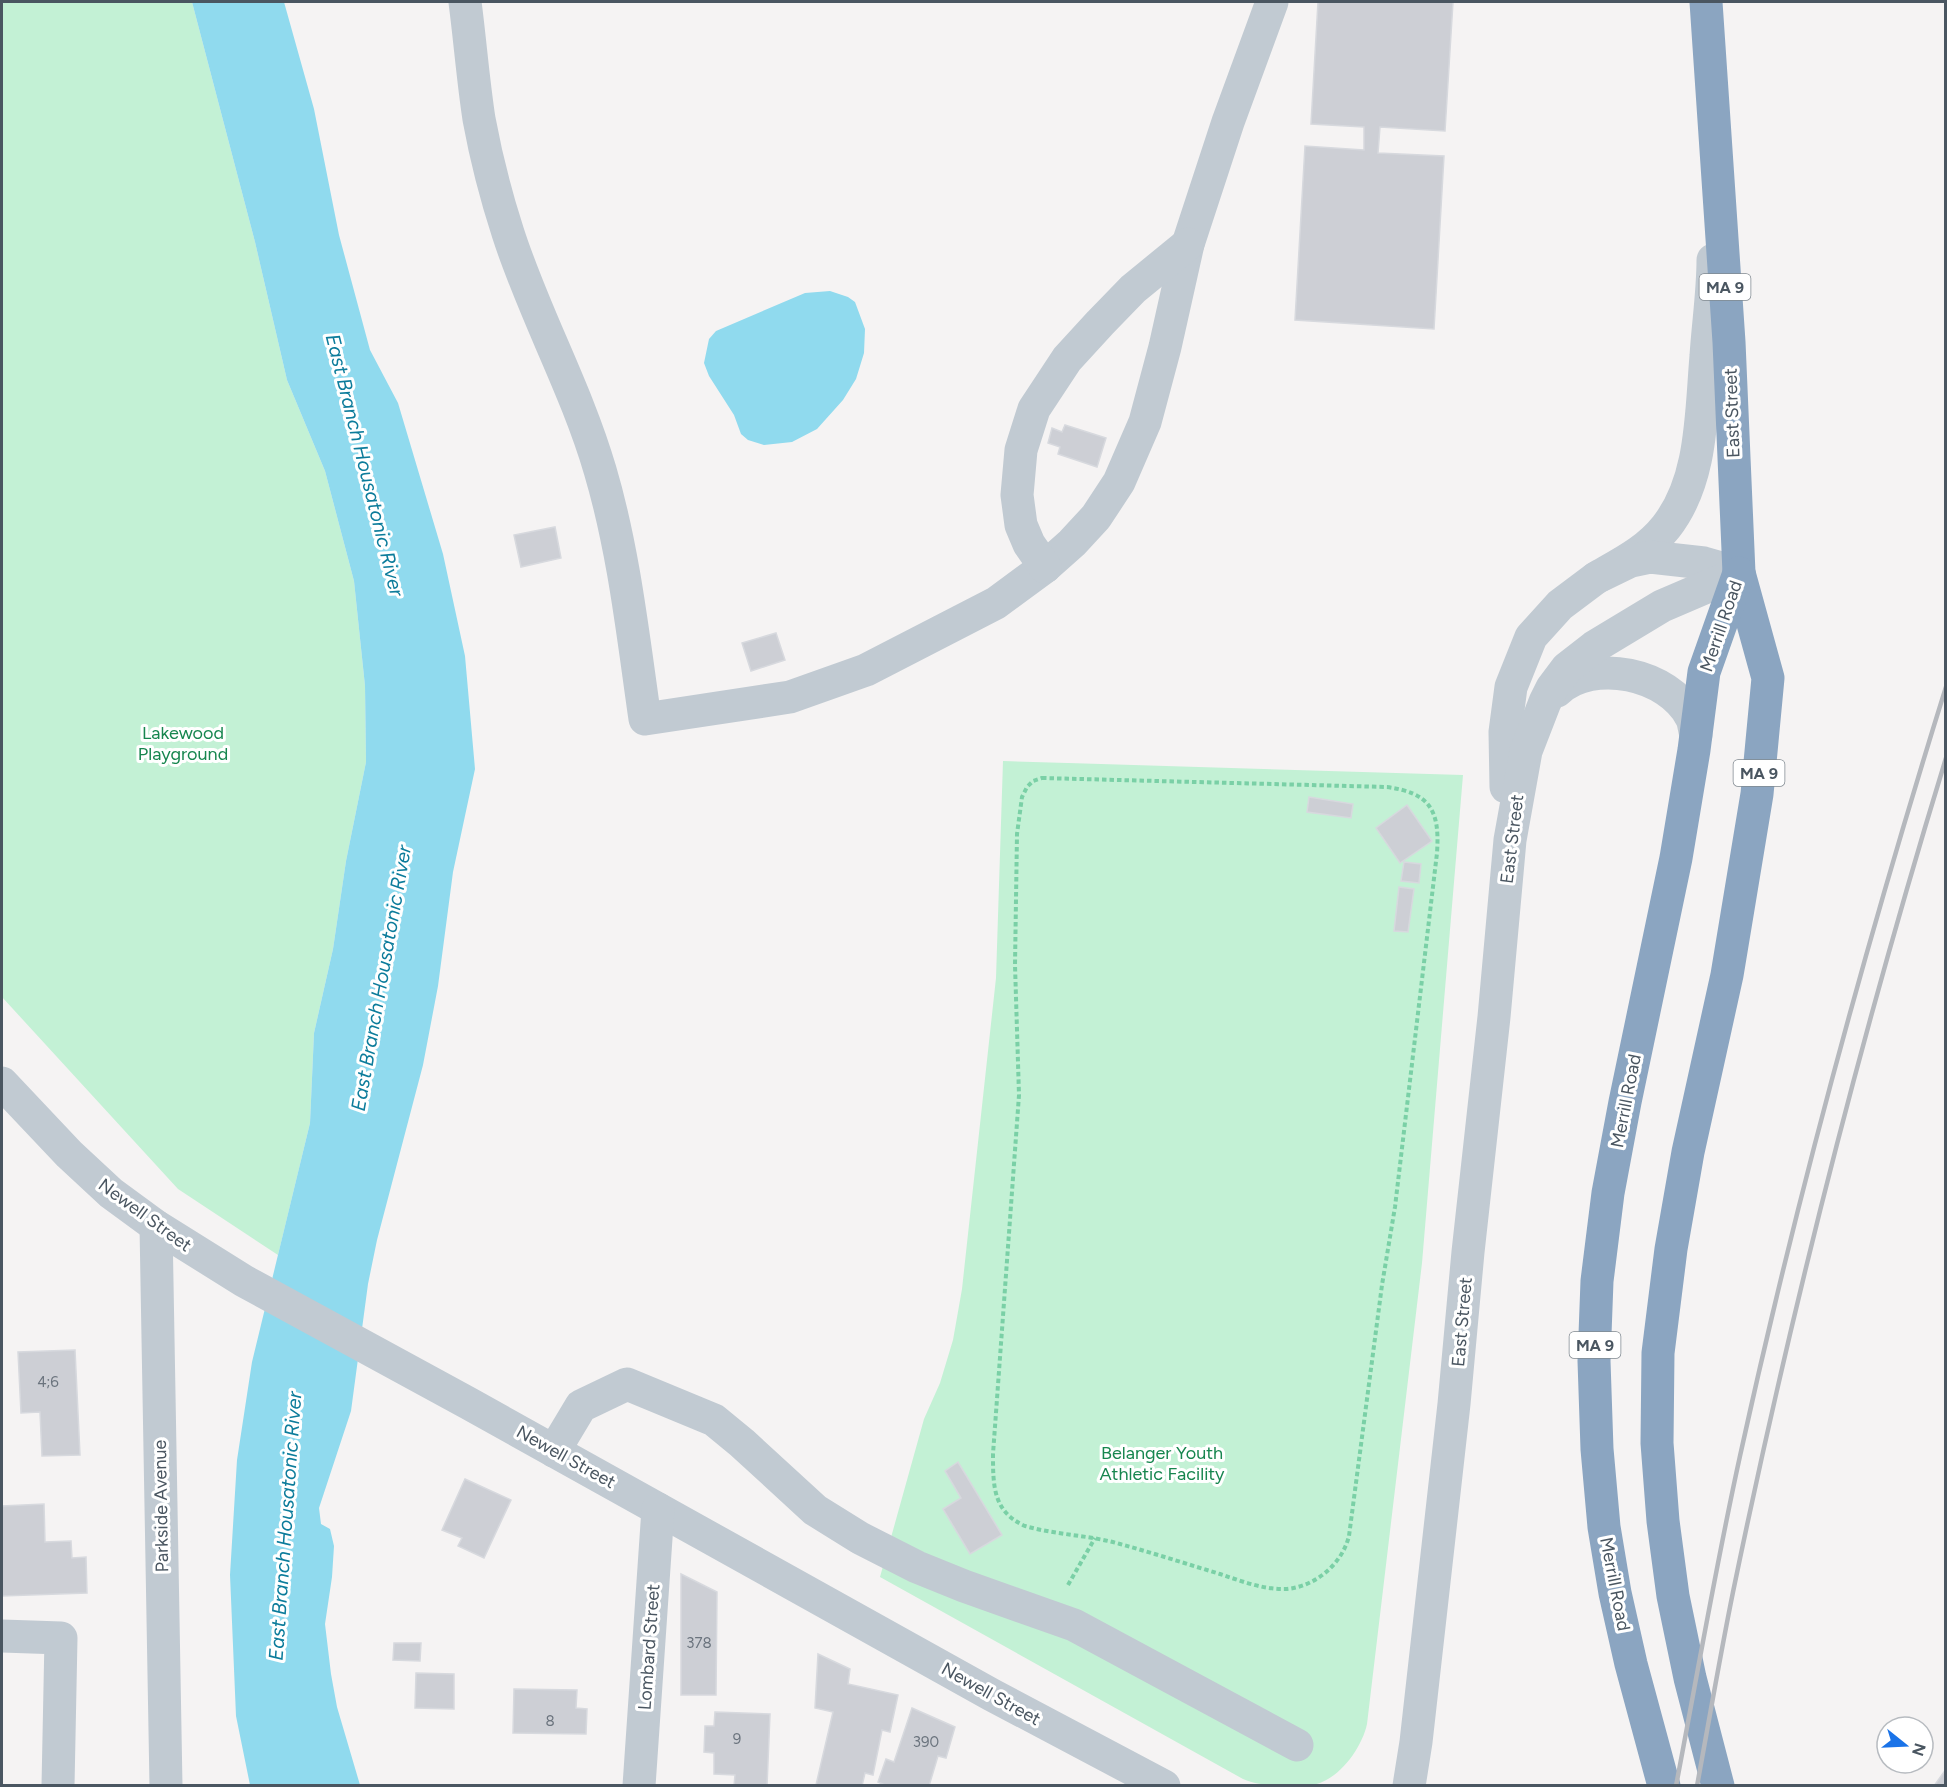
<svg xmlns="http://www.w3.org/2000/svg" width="1947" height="1787" font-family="Figtree,sans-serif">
  <rect width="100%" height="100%" fill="#f5f3f3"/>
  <!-- green -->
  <g fill="#c3f1d5">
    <path d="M2 2H192L255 242 287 380 325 471 354 581 365 686 366 762 346 861 333 949 314 1033 310 1123 278 1255 178 1189 2 997Z"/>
    <path d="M1003 761 1463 775 1422 1263 1367 1724C1362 1748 1338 1782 1311 1785 1302 1787 1292 1785 1283 1785 1268 1785 1257 1785 1243 1779L880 1577 924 1419 940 1383 953 1340 962 1289 996 978Z"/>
  </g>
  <!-- water -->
  <g fill="#90daee">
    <path d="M192 2H284L314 109 339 235 370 350 398 403 443 554 465 656 475 769 453 872 438 986 423 1065 377 1240 368 1284 351 1411 319 1508 321 1524 330 1529 334 1546 332 1577 325 1624 331 1674 337 1707 360 1785H250L236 1716 230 1575 237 1460 252 1362 310 1123 314 1033 333 949 346 861 366 762 365 686 354 581 325 471 287 380 255 242Z"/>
    <path d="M830 291 848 297 855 302 865 329 864 353 856 379 843 400 817 429 792 442 764 445 748 440 741 434 734 415 709 376 704 363 709 339 716 331 805 293Z"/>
  </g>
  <!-- building -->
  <g fill="#cdcfd5" stroke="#d7d9de" stroke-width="1.5">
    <path d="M1318 2H1453L1445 131 1380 127 1378 153 1444 156 1434 329 1295 320 1305 146 1364 150V127L1311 124Z"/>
    <path d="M1065 425 1106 438 1097 467 1058 454 1060 447 1048 443 1052 428 1062 432Z"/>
    <path d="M555 527 561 558 521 567 514 535Z"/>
    <path d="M776 633 785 660 751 671 742 643Z"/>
    <path d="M1309 797 1353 804 1351 818 1307 812Z"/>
    <path d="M1407 805 1432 841 1400 863 1376 828Z"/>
    <path d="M1404 862 1421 864 1419 883 1401 881Z"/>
    <path d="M1399 887 1414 889 1408 932 1394 931Z"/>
    <path d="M75 1350 80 1455 42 1456 40 1412 21 1413 18 1352Z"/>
    <path d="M958 1462 1002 1535 970 1554 943 1509 961 1498 945 1471Z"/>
    <path d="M465 1479 511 1500 484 1558 458 1546 462 1538 442 1530Z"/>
    <path d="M44 1504 45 1542 71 1541 72 1558 86 1557 87 1593 2 1596V1506Z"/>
    <path d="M681 1574 717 1592 716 1695H681Z"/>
    <path d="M394 1643H421L420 1661 393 1660Z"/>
    <path d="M818 1654 850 1669 848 1684 898 1695 890 1732 882 1730 873 1775 865 1773 862 1786 816 1785 833 1712 815 1708Z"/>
    <path d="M416 1673 454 1674V1709L415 1708Z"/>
    <path d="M514 1689 577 1690 576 1708 587 1709 586 1734 513 1733Z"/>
    <path d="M912 1708 955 1727 946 1758 938 1756 929 1786H887L878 1782 886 1759 894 1762Z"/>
    <path d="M715 1712 770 1714 767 1786H734L735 1775 714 1774V1753L704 1752 705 1726H714Z"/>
    <path d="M1946 1769V1786H1934Z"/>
  </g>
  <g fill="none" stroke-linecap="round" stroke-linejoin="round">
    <!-- path -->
    <g stroke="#7ad0a6" stroke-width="4" stroke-dasharray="4.5 3" stroke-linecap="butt">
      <path d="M1042 778 1387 787C1430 793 1440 810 1437 853L1395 1207 1382 1285 1349 1536C1342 1564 1316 1586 1287 1589 1264 1590 1241 1581 1220 1574 1187 1564 1153 1553 1120 1544 1089 1535 1056 1535 1025 1526 993 1512 993 1486 993 1454L1019 1095 1015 965 1017 834 1022 797 1027 787 1033 781Z"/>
      <path d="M1068 1585 1095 1538"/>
    </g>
    <!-- minor -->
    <g stroke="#c1cad2" stroke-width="33">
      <path d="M465 2C470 40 473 80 479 119 486 157 496 196 508 233 534 314 576 388 600 470 624 551 633 636 645 719L790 697 866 670 996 603 1045 567 1072 543 1096 517 1119 482 1145 422 1165 347 1188 244 1228 122 1272 2"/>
      <path d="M1045 567 1029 544 1021 525 1017 495 1021 450 1034 409 1067 359 1100 323 1133 289 1188 244"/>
      <path d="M1596 578C1622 563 1647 551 1666 527 1703 480 1701 413 1706 356 1708 324 1713 292 1713 260"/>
      <path d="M1557 691C1593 657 1669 674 1691 717 1694 722 1694 729 1696 735"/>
      <path d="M1506 787 1505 732 1511 687 1531 637 1560 605 1596 578 1631 561 1650 557 1704 563 1739 573"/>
      <path d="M2 1083 69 1154 111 1193 156 1226 244 1281 468 1403 992 1695 1164 1786"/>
      <path d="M156 1226 166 1786"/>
      <path d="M554 1451 581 1406 627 1384 714 1420 742 1443 815 1510 860 1538 917 1567 964 1586 1074 1625 1297 1745"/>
      <path d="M2 1636 61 1638 58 1786"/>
      <path d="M639 1786 658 1509"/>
      <path d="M1409 1786 1416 1742 1454 1404 1468 1252 1494 1017 1510 840 1526 751 1545 702 1552 688 1567 668 1594 647 1662 606 1739 573"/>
    </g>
    <!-- highway -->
    <g stroke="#8ba5c1" stroke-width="33">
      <path d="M1706 2 1729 342 1739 573 1768 678 1757 794 1727 975 1688 1152 1671 1249 1658 1353 1657 1443 1663 1521 1673 1596 1690 1678 1718 1786"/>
      <path d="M1664 1786 1631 1664 1615 1593 1604 1527 1597 1449 1594 1361 1597 1281 1608 1193 1625 1102 1676 858 1694 750 1704 672 1739 573"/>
    </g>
    <!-- rail -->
    <g stroke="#b5b8bd" stroke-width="4.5">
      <path d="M1676 1786C1697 1676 1716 1565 1740 1456 1797 1196 1867 940 1946 687"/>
      <path d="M1697 1786C1709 1721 1720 1656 1733 1592 1791 1311 1862 1032 1946 758"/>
    </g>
  </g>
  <g text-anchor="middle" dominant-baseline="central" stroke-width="6" stroke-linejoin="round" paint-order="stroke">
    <!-- number labels -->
    <g font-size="15" fill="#6b747e">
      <text x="48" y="1382">4;6</text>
      <text x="699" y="1643">378</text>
      <text x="550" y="1721">8</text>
      <text x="737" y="1739">9</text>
      <text x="926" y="1742">390</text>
    </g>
    <!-- shield labels -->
    <g fill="#fff" stroke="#808990" stroke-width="1.5">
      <rect x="1699.5" y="274" width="51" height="26" rx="4.5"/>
      <rect x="1733.5" y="760" width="51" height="26" rx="4.5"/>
      <rect x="1569.5" y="1332" width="51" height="26" rx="4.5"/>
    </g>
    <g font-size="16" font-weight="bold" fill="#4a5661">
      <text x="1725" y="287">MA 9</text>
      <text x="1759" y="773">MA 9</text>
      <text x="1595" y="1345">MA 9</text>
    </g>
    <!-- street labels -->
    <g font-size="18" fill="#4a5661" stroke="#fff">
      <text transform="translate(1732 413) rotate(-92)">East Street</text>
      <text transform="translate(1721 626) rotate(-71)">Merrill Road</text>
      <text transform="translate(1512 839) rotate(-83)">East Street</text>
      <text transform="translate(1626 1101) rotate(-79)">Merrill Road</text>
      <text transform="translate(145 1215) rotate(36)">Newell Street</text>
      <text transform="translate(1462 1322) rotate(-85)">East Street</text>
      <text transform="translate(566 1457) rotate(29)">Newell Street</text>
      <text transform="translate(161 1506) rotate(-91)">Parkside Avenue</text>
      <text transform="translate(1615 1584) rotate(79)">Merrill Road</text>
      <text transform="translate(649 1647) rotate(-86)">Lombard Street</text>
      <text transform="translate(991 1694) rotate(29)">Newell Street</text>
    </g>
    <!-- park labels -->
    <g font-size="18" fill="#17864f" stroke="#fff">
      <text x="183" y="733">Lakewood<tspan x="183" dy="21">Playground</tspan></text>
      <text x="1162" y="1453">Belanger Youth<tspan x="1162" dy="21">Athletic Facility</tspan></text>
    </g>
    <!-- water labels -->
    <g font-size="20" font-style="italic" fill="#0c7c9b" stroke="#fff">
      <text transform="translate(365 465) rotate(76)">East Branch Housatonic River</text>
      <text transform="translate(381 978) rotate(-80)">East Branch Housatonic River</text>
      <text transform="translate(285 1526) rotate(-86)">East Branch Housatonic River</text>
    </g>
  </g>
  <!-- border -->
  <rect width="1947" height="1787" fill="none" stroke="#4a5661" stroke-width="6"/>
  <!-- north arrow -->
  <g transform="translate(1905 1745) rotate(108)"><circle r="28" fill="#ffffff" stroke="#b7bbc0" stroke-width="1.5"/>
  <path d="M0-4.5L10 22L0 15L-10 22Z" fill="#1a73e8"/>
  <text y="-9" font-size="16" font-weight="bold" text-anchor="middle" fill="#4a5661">N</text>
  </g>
</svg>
